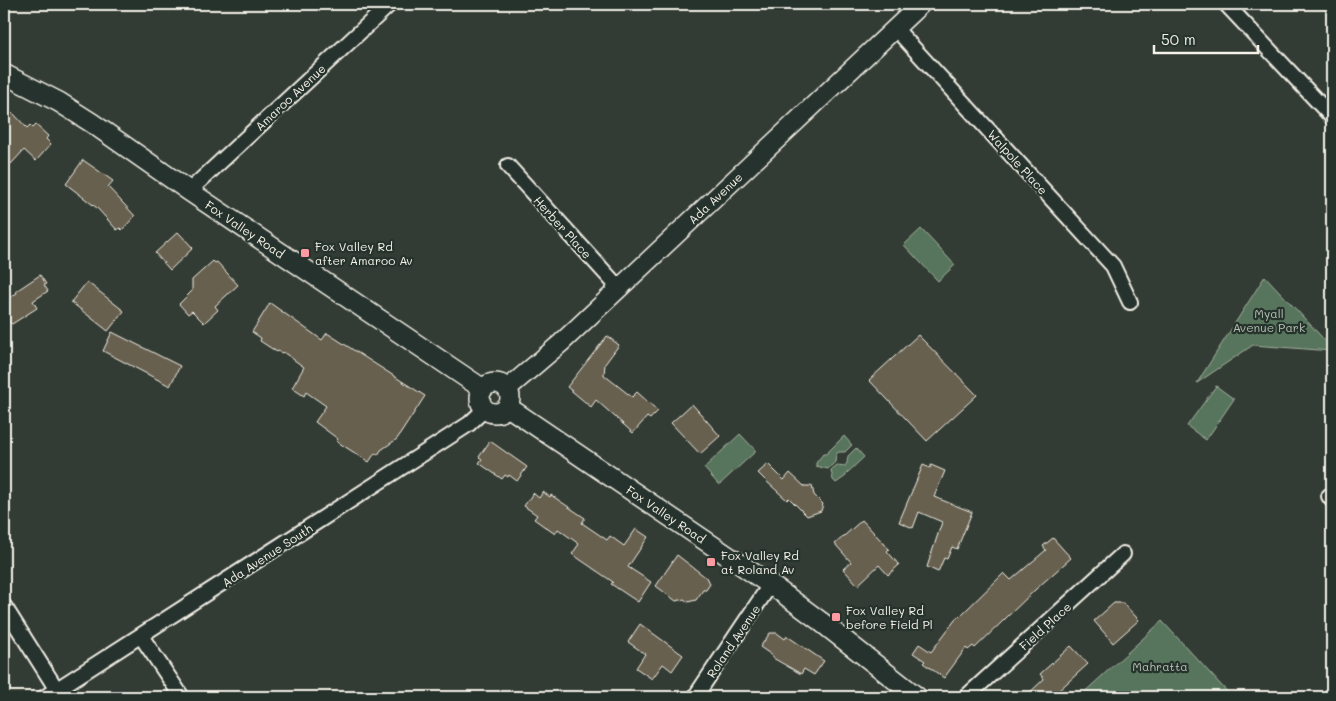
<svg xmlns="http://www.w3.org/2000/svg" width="1336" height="701" font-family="Mali,sans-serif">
  <rect width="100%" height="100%" fill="#333c34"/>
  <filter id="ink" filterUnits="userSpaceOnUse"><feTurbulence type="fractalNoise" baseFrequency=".02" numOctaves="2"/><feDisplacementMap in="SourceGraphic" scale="10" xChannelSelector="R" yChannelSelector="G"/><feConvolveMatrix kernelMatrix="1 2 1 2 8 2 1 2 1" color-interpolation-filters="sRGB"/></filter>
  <g filter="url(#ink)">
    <!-- green -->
    <g fill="#57745c" stroke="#a6b2a2">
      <path d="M921 229 955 265 938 281 904 245Z"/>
      <path d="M1265 276 1332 348V351L1253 345 1197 383Z"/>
      <path d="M1216 386 1234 399 1206 440 1187 426Z"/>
      <path d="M740 434 756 451 719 485 704 468Z"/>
      <path d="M844 436 852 445 845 452H839L836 454 835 462 828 469 816 466V463L823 454H826Z"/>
      <path d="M856 448 864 457 846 474V476L836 483 833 480 831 470 837 465 845 466 847 463 848 456Z"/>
      <path d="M1162 621 1232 697H1079Z"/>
    </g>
    <!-- building -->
    <g fill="#686150" stroke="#f4f1e8">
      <path d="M13 113 27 128 30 125 33 128 36 125 48 136 46 139 51 144 36 161 24 150 11 164 4 157V122Z"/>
      <path d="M83 160 113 181 108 187 135 216 122 230 120 228 117 230 97 208 66 184Z"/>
      <path d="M178 232 193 248 170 270 155 253Z"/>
      <path d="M213 261 215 263 217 262 238 285 215 306 218 310 204 323 192 311 188 314 179 304 192 291V280Z"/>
      <path d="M40 275 46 284 44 285 48 291 33 301 37 308 12 324 9 322 4 314V301L17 293 16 291Z"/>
      <path d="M87 282 124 311 108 331 71 302Z"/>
      <path d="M270 303 322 340 327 333 425 396 397 439 381 450 378 455 375 453 369 462 336 441 338 439 315 422 326 406 306 392 304 396 292 388 304 367 283 352 282 353 278 351 277 352 260 341 261 338 252 332Z"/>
      <path d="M112 332 180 366 170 386 103 351Z"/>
      <path d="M918 335 977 395 927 441 869 380Z"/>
      <path d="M607 336 619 345 605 364 604 375 632 397 637 392 658 411 650 419 647 417 633 433 596 400 591 407 567 387Z"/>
      <path d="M692 404 720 436 700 454 671 423Z"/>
      <path d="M490 441 527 467 517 481 509 475 508 477 505 475 502 479 479 463 482 459 479 457Z"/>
      <path d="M768 464 784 480 790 473 804 486H812L814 495 823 504 821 511 807 516 789 498 787 500 766 481 758 473Z"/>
      <path d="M923 465 930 468 931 465 945 471 934 497 972 512 957 549 952 547 947 559 944 558 938 572 927 567 942 522 919 512 913 528 899 522Z"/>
      <path d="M543 492 550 497 551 495 585 518 582 523 607 540 610 536 624 546 636 529 648 537 628 567 651 582 638 602 611 584 613 582 572 554 579 544 558 529 555 534 534 519 537 515 524 506 533 493 539 498Z"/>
      <path d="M862 520 889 549 887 551 899 565 888 575 879 565 858 585 843 569 851 562 835 544Z"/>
      <path d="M1053 538 1071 558 1036 589 975 648 973 646 968 650 966 648 944 678 923 663 925 661 913 653 919 644 931 652 958 616 959 617 1004 573 1011 580 1046 550 1043 546Z"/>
      <path d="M677 555 708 579 710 584 706 590H703L696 600 688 602 684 599 676 601 656 586Z"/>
      <path d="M1114 603H1123L1139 620 1113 643 1094 621Z"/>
      <path d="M640 624 683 655 672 671 663 664 652 679 636 668 645 654 628 642Z"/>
      <path d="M770 633H777L785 639 787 636 824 661 814 675 804 669 801 674 773 658V656L760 647Z"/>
      <path d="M1071 646 1088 664 1057 692 1054 690 1046 697H1025L1044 679 1040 674Z"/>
    </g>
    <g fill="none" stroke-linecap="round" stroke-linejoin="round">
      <defs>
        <g id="minor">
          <path d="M1226 4 1332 117"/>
          <path d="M895 28 1113 266 1130 302"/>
          <path d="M508 166 619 288"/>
          <path d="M189 191 390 4"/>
          <path d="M1329 496 1332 500"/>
          <path d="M4 606 57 690"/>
          <path d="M141 636 182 697"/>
          <path d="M45 697 469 424 485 409"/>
          <path d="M695 697 770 585"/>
          <path d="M966 697 1123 554"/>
        </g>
        <path id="tertiary" d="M507 389 561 343 921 4"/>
        <g id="secondary">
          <path d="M4 74 59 102 92 123 189 191 483 389"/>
          <circle cx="495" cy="398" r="15"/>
          <path d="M508 407 781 592 820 621 917 697"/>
        </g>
      </defs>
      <!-- minor casing -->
      <use href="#minor" stroke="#f4f1e8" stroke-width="18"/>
      <!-- tertiary casing -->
      <use href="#tertiary" stroke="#f4f1e8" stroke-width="21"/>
      <!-- secondary casing -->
      <use href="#secondary" stroke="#f4f1e8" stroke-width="22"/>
      <!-- minor -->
      <use href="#minor" stroke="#26332d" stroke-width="14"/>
      <!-- tertiary -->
      <use href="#tertiary" stroke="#26332d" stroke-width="18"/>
      <!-- secondary -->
      <use href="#secondary" stroke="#26332d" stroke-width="19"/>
    </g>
  </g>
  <!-- markers -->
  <g fill="#ff9aa2" stroke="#26332d" stroke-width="2">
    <rect x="300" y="248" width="10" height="10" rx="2.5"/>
    <rect x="706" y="557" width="10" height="10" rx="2.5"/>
    <rect x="831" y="612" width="10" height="10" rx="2.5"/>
  </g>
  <g text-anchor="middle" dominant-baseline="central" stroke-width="4.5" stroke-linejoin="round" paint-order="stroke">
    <!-- street labels -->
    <g font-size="12" fill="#f4f1e8" stroke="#26332d">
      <text transform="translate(290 97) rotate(-43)">Amaroo Avenue</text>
      <text transform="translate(1018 162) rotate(48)">Walpole Place</text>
      <text transform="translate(715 198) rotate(-43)">Ada Avenue</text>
      <text transform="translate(563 227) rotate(48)">Herber Place</text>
      <text transform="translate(245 229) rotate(34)">Fox Valley Road</text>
      <text transform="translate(666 514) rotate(34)">Fox Valley Road</text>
      <text transform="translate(267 555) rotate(-33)">Ada Avenue South</text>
      <text transform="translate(1045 626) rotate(-42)">Field Place</text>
      <text transform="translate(733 641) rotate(-56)">Roland Avenue</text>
    </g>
    <!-- poi labels -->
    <g font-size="12" fill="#f4f1e8" stroke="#26332d" text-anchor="start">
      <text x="315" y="246">Fox Valley Rd<tspan x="315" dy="14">after Amaroo Av</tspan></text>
      <text x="721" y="555">Fox Valley Rd<tspan x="721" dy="14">at Roland Av</tspan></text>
      <text x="846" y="610">Fox Valley Rd<tspan x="846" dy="14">before Field Pl</tspan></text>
    </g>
    <!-- park labels -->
    <g font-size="12" fill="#b5bfb0" stroke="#26332d">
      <text x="1269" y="313">Myall<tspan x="1269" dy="14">Avenue Park</tspan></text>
      <text x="1160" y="666">Mahratta</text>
    </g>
  </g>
  <!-- margin -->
  <rect width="1336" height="701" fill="none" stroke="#26332d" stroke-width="20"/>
  <rect x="10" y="10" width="1316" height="681" fill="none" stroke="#f4f1e8" stroke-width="2" filter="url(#ink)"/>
  <!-- scale -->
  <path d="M1154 45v8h104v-8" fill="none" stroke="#f4f1e8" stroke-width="2.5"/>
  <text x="1161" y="45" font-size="15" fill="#f4f1e8" stroke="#26332d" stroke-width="4" paint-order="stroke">50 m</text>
</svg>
